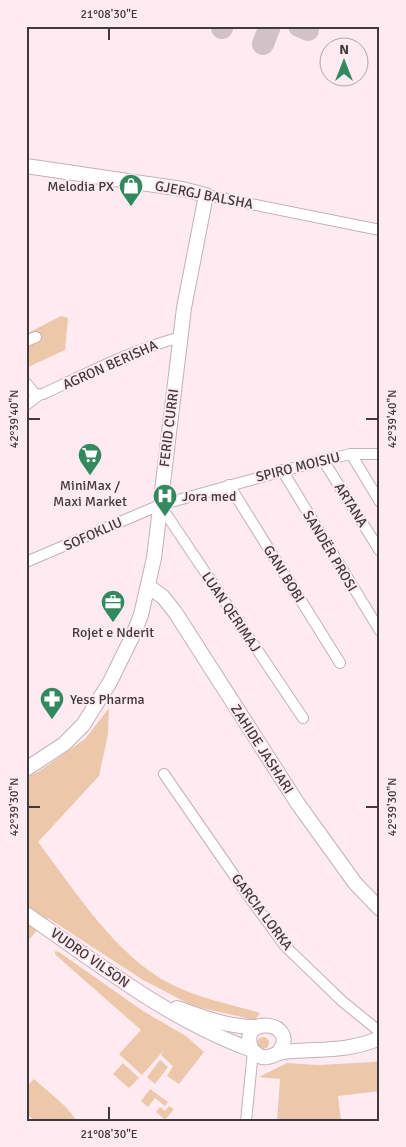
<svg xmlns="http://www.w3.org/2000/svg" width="406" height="1147" font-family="Signika,sans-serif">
  <rect width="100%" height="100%" fill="#feebf1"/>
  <!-- green -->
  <g fill="#edc7a9">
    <path d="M61 316 68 318 65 350 26 368V334Z"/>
    <path d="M109 708 108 734 99 776 38 842C73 888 116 956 169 983 197 998 230 1004 260 1013L255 1020 193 1006 143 980 48 918 26 943V777L38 772 85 739Z"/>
    <path d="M55 951 59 952 143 1011 186 1036 204 1052 179 1084 167 1076 173 1066 161 1055 164 1050 142 1075 119 1054 141 1030 58 957 55 954Z"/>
    <circle cx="263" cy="1043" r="6"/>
    <path d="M160 1060 168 1067 155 1084 147 1077Z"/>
    <path d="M380 1060V1091L338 1096 341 1121H277L280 1079 259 1077 287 1063 318 1065 375 1062Z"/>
    <path d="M123 1063 139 1078 129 1088 113 1074Z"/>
    <path d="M34 1079 66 1107 77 1121H35L26 1113V1087Z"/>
    <path d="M150 1089 168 1102 165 1106 155 1098 148 1107 141 1101Z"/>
    <path d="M169 1106 174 1109 165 1120 156 1112 160 1107 165 1111Z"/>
  </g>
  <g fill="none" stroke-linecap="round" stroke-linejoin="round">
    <!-- taxiway -->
    <g stroke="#d2c2c8" stroke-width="22">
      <path d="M299 26 308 30"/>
      <path d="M222 28V26"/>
      <path d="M263 44 270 26"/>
    </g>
    <defs>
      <g id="street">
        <path d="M206 195 380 230"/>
        <path d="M26 341 36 337"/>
        <path d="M26 383 36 395 43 394C88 373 132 350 181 337"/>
        <path d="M26 405 39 395"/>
        <path d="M351 454 380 502"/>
        <path d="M323 460 380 551"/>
        <path d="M282 470 380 631"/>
        <path d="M229 485 340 663"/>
        <path d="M160 505 303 718"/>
        <path d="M26 562 160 505 323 460 351 454H380"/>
        <path d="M164 774 247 894 285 946 342 1001 380 1032"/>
        <path d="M246 1121 253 1051"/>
      </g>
      <g id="secondary">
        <path d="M26 166 182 189 206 195 184 308 154 558 141 615 133 635 110 682 83 725 64 744 26 769"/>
        <path d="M148 586 163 597 175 612 298 804 355 883 380 909"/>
        <path d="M26 914C95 961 161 1014 239 1045 243 1047 249 1048 253 1051 256 1053 258 1056 262 1057 270 1059 275 1053 283 1052 319 1048 345 1053 380 1038"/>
        <path d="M177 1008C203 1017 230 1028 258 1027"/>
        <path d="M252 1050C235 1013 303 1021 278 1053"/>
      </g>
    </defs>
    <!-- street casing -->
    <use href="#street" stroke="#c4b1b8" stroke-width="12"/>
    <!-- secondary casing -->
    <use href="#secondary" stroke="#c4b1b8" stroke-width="16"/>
    <!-- street -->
    <use href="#street" stroke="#fff" stroke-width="10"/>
    <!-- secondary -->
    <use href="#secondary" stroke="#fff" stroke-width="14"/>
  </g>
  <!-- ticks -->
  <path fill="none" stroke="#413a3c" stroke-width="2" d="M109 28V40M28 419H40M366 419H378M28 807H40M366 807H378M109 1107V1120"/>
  <!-- icons -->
  <defs>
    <symbol id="shop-pin" viewBox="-11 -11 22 30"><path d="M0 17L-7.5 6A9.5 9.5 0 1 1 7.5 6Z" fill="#32895e" stroke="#feebf1"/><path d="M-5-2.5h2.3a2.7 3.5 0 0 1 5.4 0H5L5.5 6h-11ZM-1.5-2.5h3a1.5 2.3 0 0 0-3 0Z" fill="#fff"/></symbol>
    <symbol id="supermarket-pin" viewBox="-11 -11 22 30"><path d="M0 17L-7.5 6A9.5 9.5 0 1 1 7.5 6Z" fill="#32895e" stroke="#feebf1"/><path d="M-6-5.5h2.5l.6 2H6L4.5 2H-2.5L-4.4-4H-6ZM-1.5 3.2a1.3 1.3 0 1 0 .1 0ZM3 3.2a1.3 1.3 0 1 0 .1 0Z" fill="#fff"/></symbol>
    <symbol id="hospital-pin" viewBox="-11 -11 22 30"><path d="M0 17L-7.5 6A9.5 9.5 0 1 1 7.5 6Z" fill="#32895e" stroke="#feebf1"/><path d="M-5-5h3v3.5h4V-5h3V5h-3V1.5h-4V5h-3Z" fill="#fff"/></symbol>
    <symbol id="office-pin" viewBox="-11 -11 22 30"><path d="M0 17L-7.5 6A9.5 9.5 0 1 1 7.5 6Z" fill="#32895e" stroke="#feebf1"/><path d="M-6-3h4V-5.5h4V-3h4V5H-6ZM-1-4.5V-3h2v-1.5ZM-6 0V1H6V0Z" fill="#fff"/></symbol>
    <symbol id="pharmacy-pin" viewBox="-11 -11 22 30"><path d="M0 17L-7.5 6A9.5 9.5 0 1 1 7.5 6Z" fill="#32895e" stroke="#feebf1"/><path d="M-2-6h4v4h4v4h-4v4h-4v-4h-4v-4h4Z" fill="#fff"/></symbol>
  </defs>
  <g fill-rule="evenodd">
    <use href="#shop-pin" x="117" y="172" width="28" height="38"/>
    <use href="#supermarket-pin" x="76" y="441" width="28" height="38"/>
    <use href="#hospital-pin" x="151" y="482" width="28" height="38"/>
    <use href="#office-pin" x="99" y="588" width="28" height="38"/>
    <use href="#pharmacy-pin" x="38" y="685" width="28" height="38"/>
  </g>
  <g text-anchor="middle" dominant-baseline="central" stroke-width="4" stroke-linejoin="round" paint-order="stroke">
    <!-- poi labels -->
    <g font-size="14" fill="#413a3c" stroke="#feebf1">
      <text x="114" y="186" text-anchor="end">Melodia PX</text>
      <text x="90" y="485">MiniMax /<tspan x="90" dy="16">Maxi Market</tspan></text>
      <text x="182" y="496" text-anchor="start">Jora med</text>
      <text x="113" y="632">Rojet e Nderit</text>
      <text x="70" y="699" text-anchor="start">Yess Pharma</text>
    </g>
    <!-- street labels -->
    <g font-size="14" fill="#413a3c" stroke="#feebf1">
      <text transform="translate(204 195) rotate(11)">GJERGJ BALSHA</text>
      <text transform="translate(110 365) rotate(-24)">AGRON BERISHA</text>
      <text transform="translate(169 428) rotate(-83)">FERID CURRI</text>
      <text transform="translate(298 467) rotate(-14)">SPIRO MOISIU</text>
      <text transform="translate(351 505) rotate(58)">ARTANA</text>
      <text transform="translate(93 534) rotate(-24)">SOFOKLIU</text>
      <text transform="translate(330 551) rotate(59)">SANDËR PROSI</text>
      <text transform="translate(284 574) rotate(58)">GANI BOBI</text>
      <text transform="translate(231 612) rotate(56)">LUAN QERIMAJ</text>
      <text transform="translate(262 749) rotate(57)">ZAHIDE JASHARI</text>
      <text transform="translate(262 912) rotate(53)">GARCIA LORKA</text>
      <text transform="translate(90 958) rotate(35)">VUDRO VILSON</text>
    </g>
  </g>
  <!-- border -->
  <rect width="406" height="1147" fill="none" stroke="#feebf1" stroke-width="55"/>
  <!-- north arrow -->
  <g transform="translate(344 62)"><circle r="24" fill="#feebf1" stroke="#b2a4a9"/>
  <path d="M0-4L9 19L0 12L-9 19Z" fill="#32895e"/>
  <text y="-8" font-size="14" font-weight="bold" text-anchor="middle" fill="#413a3c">N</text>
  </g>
  <rect x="28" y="28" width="350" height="1092" fill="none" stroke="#413a3c" stroke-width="2"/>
  <g font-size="12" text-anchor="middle" fill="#413a3c">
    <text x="109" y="18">21°08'30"E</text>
    <text transform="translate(14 419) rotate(-90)" y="4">42°39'40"N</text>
    <text transform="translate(392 419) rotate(-90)" y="4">42°39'40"N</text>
    <text transform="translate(14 807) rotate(-90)" y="4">42°39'30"N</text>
    <text transform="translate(392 807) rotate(-90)" y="4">42°39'30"N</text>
    <text x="109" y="1138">21°08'30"E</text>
  </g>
</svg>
